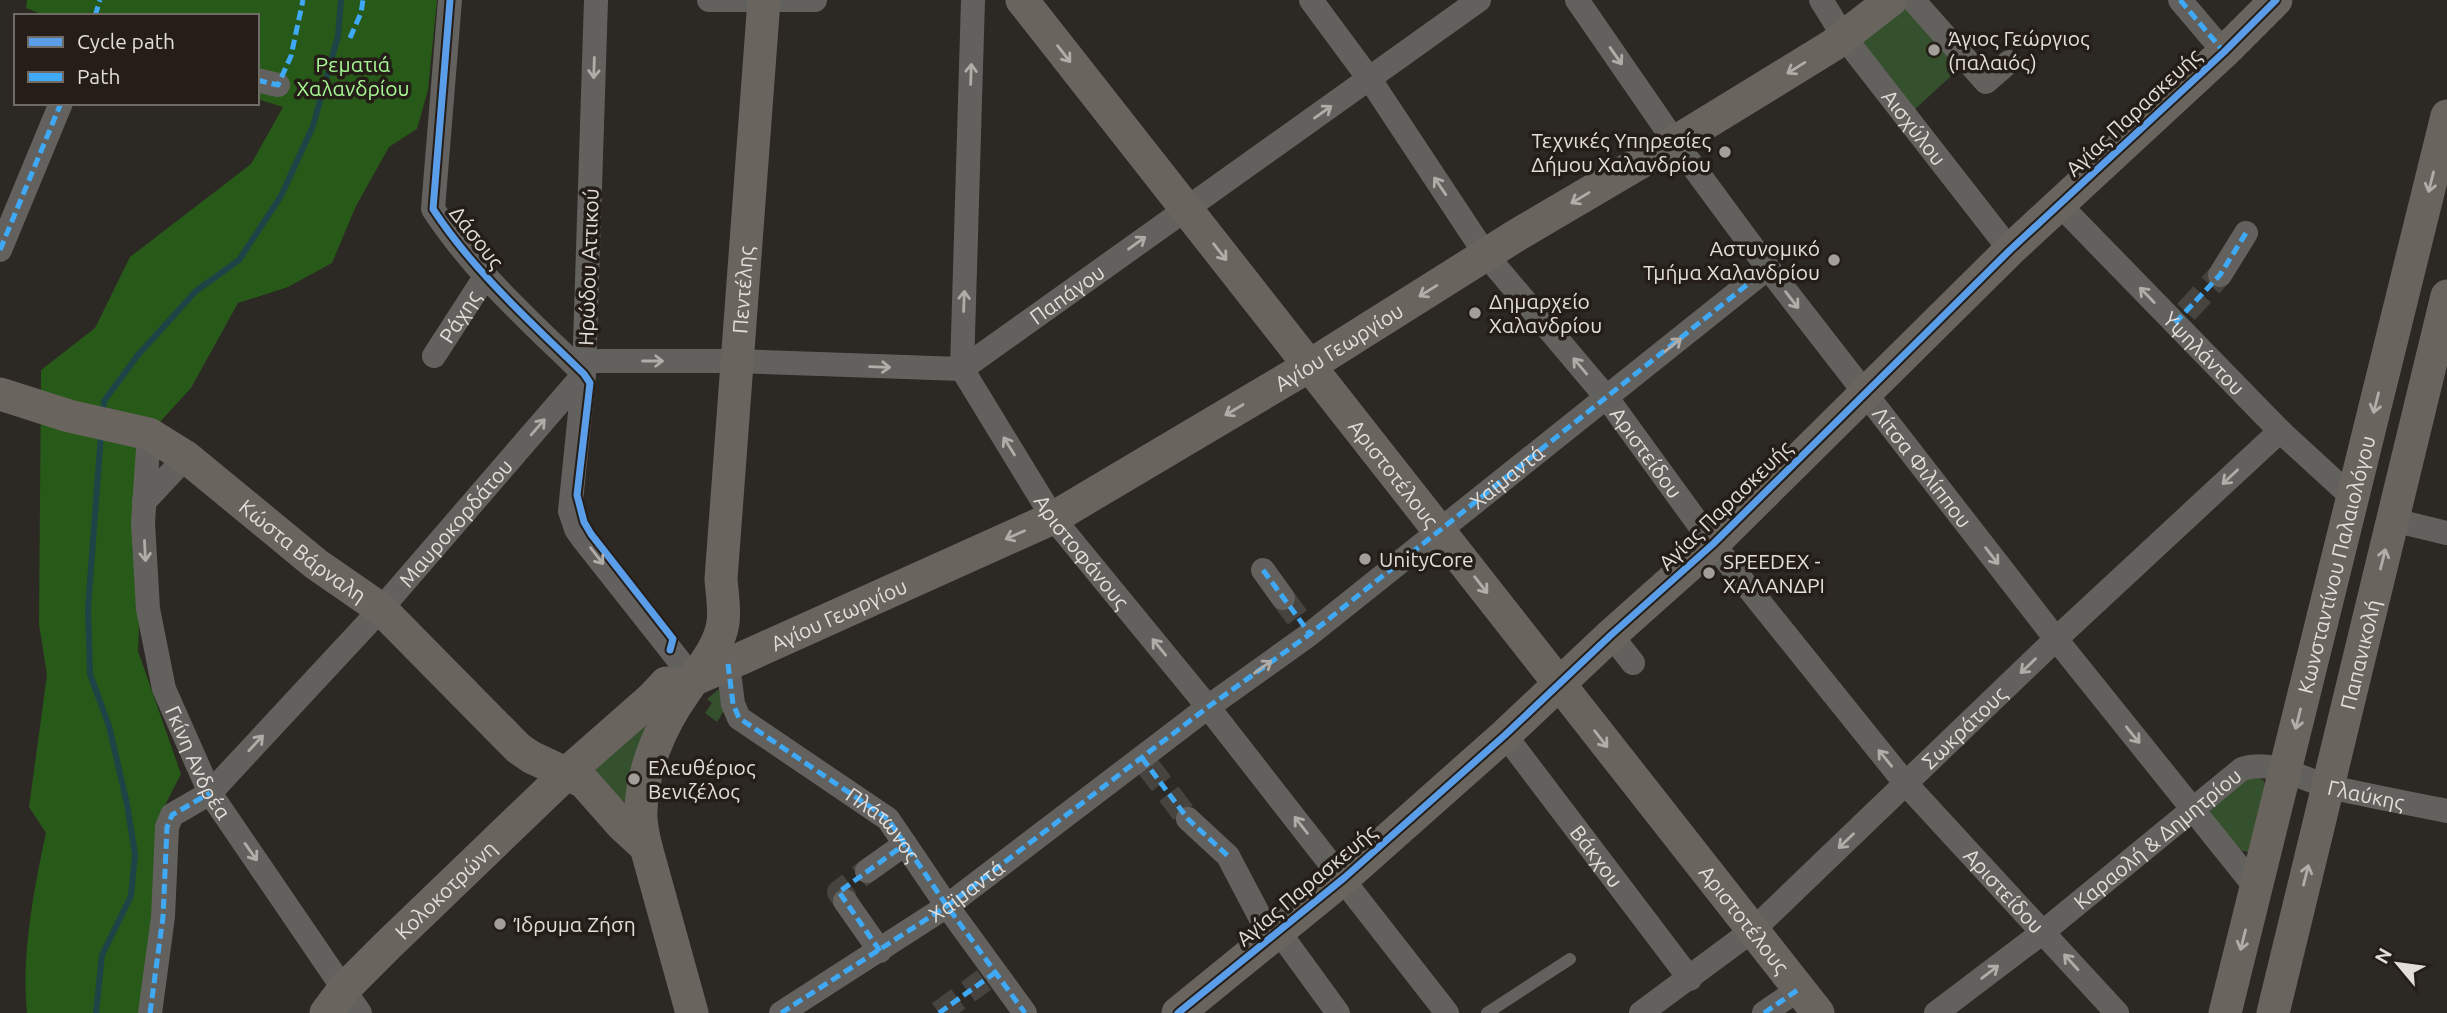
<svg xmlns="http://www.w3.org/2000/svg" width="2447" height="1013" font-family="Ubuntu,sans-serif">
  <rect width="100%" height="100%" fill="#2c2824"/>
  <!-- green -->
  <g fill="#34502c">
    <path d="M1912 0 1976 53 1913 111 1862 41Z"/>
    <path d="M719 689 724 711 717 722 705 713 712 703 707 699Z"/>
    <path d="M659 708 630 808 589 767Z"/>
    <path d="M2258 777 2264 781 2266 789 2248 852 2242 851 2210 816V810L2250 778Z"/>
  </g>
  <!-- forest -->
  <path fill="#275918" d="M27 0H437L428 90 417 129 389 147 356 206 332 263 288 287 238 303 191 388 149 434 144 502 138 651 181 774 156 823 152 932 143 1013H27C21 958 34 887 46 833L29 807 47 675 39 624 41 370 95 328 130 257 251 164 283 107 257 99V16H46L26 8Z"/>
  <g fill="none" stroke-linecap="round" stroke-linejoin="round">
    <!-- stream -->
    <g stroke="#1d4547" stroke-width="6">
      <path d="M103 412 104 401 138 355 196 291 239 260 281 196 313 126 338 36 341 0"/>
      <path d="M96 1013 102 955 131 896 135 854 127 804 109 726 90 674 88 608 101 434"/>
    </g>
    <!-- street-tunnel -->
    <g stroke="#47433f" stroke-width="24" stroke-dasharray="24 12" stroke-linecap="butt">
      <path d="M2186 312 2220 275"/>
      <path d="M1283 598 1300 621"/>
      <path d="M1147 765 1188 819"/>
      <path d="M845 901 839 892 867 871"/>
      <path d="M939 1013 984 980"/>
    </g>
    <!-- lane -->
    <path stroke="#63615e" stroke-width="12" d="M1487 1013 1570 959"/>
    <!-- street -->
    <g stroke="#63615e" stroke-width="24">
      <path d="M450 0 433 209C474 272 531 322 584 374"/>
      <path d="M596 0 584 374 570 511 576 529 583 539 681 663"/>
      <path d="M709 0H815"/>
      <path id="s1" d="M973 0 962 369 1053 518 1208 707 1447 1013"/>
      <path id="s2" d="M1311 0 1373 84 1486 255 1607 398 1713 544 1906 784 2117 1013"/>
      <path id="s3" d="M1577 0 1675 142 1768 268 2056 639 2256 888"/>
      <path id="s4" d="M1821 0 1844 37 2010 250"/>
      <path d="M1913 0 1986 82 2009 62"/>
      <path d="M2180 0 2224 52"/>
      <path d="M257 80 278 85"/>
      <path id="s5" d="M2059 204 2280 431 2353 498"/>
      <path d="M0 250 61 103"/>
      <path d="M2220 275 2246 233"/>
      <path id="s6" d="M434 356 485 277"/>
      <path id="s7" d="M585 361H737L962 369 1479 0"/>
      <path id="s8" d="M149 434 143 523 148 609 164 689 210 793 360 1013"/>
      <path d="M144 502 186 457"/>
      <path d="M2393 520 2447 533"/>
      <path d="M1263 570 1283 598"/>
      <path d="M1611 635 1633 663"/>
      <path d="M728 664 733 704 739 718 888 819 947 906 1025 1013"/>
      <path id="s9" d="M1505 735 1690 979"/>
      <path d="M1188 819 1228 856 1271 938"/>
      <path d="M867 871 905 844"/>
      <path d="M845 901 880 951"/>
      <path d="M1279 932 1338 1013"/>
      <path id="s10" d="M150 1013 163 917 167 827 172 815 210 793 381 609 584 374"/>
      <path id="s11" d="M781 1013 947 906 1208 707 1310 634 1768 268"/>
      <path id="s12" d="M1641 1013 1753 930 2056 639 2280 431"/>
      <path d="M1764 1013 1799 989"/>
      <path id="s13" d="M1936 1013 2043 932 2242 769C2273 759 2301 779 2330 787 2369 796 2408 803 2447 811"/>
    </g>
    <!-- secondary -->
    <g stroke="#69645e" stroke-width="33">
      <path id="s14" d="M1022 0 1818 1013"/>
      <path id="s15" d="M0 394 69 416 149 434 186 457 316 564 381 609 518 748 531 757 584 782 622 825 646 847"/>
      <path id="s16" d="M651 699 1053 518 1309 366 1517 235 1675 142 1833 45 1891 0"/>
      <path id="s17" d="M326 1013 344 989 387 946 568 772 651 699 666 683"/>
      <path id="s18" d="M692 1013 646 847C643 835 640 823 641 810 642 770 661 725 684 693 698 672 719 649 723 623 725 609 722 593 721 579L764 0"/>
      <path d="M1178 1013 1344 878 1505 735 1611 635 1713 544 2010 250 2224 52 2276 0"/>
      <path id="s19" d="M2225 1013 2447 116"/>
      <path id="s20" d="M2273 1013 2447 296"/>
    </g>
    <!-- quiet -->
    <g stroke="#3fa9f5" stroke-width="5" stroke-dasharray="10 5" stroke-linecap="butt">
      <path d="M2180 0 2224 52"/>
      <path d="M95 16 100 0"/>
      <path d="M350 38 361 13 363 0"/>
      <path d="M257 80 278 85 291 56 303 0"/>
      <path d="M0 250 61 103"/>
      <path d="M2175 323 2220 275 2246 233"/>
      <path d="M1263 570 1310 634"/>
      <path id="s21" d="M728 664 733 704 739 718 888 819 947 906 1025 1013"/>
      <path d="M1142 758 1188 819 1228 856"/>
      <path d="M880 951 839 892 905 844"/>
      <path d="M150 1013 163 917 167 827 172 815 210 793"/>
      <path d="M781 1013 947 906 1208 707 1310 634 1768 268"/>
      <path d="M939 1013 996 972"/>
      <path d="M1764 1013 1799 989"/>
    </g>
    <defs>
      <g id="cycleway">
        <path d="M450 0 433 209C474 272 531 322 584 374L590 383 577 495 584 522 591 534 673 639 670 650"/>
        <path d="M1178 1013 1344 878 1505 735 1611 635 1713 544 2010 250 2224 52 2276 0"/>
      </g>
    </defs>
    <!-- cycleway casing -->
    <use href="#cycleway" stroke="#251e18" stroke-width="11"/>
    <!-- cycleway -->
    <use href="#cycleway" stroke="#5a9eea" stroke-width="7"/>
  </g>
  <!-- one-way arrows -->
  <defs><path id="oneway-shaft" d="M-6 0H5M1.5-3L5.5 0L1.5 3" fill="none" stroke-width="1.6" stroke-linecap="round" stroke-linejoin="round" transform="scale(1.75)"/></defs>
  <g stroke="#b2ada8">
    <use href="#oneway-shaft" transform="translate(1064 54) rotate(52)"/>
    <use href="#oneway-shaft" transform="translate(1796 68) rotate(148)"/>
    <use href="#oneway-shaft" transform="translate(2431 182) rotate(104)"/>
    <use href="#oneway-shaft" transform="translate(1580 198) rotate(149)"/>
    <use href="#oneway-shaft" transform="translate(1220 252) rotate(52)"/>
    <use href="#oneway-shaft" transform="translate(1428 291) rotate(148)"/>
    <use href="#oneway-shaft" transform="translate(2376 403) rotate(104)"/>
    <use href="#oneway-shaft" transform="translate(1234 410) rotate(149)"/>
    <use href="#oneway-shaft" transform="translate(1015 535) rotate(156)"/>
    <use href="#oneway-shaft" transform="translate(2383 559) rotate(-76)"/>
    <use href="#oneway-shaft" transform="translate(1481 585) rotate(52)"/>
    <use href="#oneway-shaft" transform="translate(2298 719) rotate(104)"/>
    <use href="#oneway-shaft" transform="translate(1601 739) rotate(52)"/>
    <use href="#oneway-shaft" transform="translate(2306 875) rotate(-76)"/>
    <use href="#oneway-shaft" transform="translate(2243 940) rotate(104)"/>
  </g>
  <g stroke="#b0aca8">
    <use href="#oneway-shaft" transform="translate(1616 56) rotate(55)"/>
    <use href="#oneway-shaft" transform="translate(594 68) rotate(92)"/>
    <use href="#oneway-shaft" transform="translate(971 74) rotate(-88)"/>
    <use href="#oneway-shaft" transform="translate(1323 112) rotate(-35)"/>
    <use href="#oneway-shaft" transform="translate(1440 186) rotate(-124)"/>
    <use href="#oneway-shaft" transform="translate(1137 243) rotate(-36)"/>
    <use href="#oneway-shaft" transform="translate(2147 295) rotate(-134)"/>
    <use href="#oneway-shaft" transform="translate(1792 300) rotate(52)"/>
    <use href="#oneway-shaft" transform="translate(964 301) rotate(-88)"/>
    <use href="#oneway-shaft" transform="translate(1673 345) rotate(-39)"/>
    <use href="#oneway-shaft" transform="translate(653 361)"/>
    <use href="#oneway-shaft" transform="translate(1580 366) rotate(-130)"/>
    <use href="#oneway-shaft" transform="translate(880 367) rotate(2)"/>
    <use href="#oneway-shaft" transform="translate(538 427) rotate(-49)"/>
    <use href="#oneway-shaft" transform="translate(1009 446) rotate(-122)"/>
    <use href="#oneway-shaft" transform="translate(2230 477) rotate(137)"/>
    <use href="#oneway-shaft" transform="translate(145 551) rotate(87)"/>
    <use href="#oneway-shaft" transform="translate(597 556) rotate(52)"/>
    <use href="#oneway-shaft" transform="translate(1992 556) rotate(52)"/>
    <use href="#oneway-shaft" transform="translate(1159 647) rotate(-129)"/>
    <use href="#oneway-shaft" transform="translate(2028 666) rotate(136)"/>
    <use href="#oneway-shaft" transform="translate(1263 667) rotate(-36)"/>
    <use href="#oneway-shaft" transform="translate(2133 735) rotate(51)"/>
    <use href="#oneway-shaft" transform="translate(256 743) rotate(-47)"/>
    <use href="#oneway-shaft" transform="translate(1885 758) rotate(-129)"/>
    <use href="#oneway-shaft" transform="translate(1301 825) rotate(-128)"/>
    <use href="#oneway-shaft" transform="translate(1846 841) rotate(136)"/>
    <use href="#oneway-shaft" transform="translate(251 852) rotate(55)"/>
    <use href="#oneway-shaft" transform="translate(2071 962) rotate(-132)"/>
    <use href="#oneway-shaft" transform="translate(1990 972) rotate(-37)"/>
  </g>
  <!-- markers -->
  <g fill="#a39e9a" stroke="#251e18" stroke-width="2.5">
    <circle cx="1934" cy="50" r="7"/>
    <circle cx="1725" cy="152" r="7"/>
    <circle cx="1834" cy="260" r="7"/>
    <circle cx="1475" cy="313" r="7"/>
    <circle cx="1365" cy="559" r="7"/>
    <circle cx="1709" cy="573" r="7"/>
    <circle cx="634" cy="779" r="7"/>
    <circle cx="500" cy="924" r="7"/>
  </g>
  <g text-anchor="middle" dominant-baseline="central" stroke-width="7" stroke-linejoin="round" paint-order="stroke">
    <!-- poi labels -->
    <g font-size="21" fill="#e3ded9" stroke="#251e18" text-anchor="start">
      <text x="1948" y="38">Άγιος Γεώργιος<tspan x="1948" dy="24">(παλαιός)</tspan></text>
      <text x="1711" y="140" text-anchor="end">Τεχνικές Υπηρεσίες<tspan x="1711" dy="24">Δήμου Χαλανδρίου</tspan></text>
      <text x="1820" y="248" text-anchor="end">Αστυνομικό<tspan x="1820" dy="24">Τμήμα Χαλανδρίου</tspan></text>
      <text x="1489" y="301">Δημαρχείο<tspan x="1489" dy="24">Χαλανδρίου</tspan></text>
      <text x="1379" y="559">UnityCore</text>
      <text x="1723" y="561">SPEEDEX -<tspan x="1723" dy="24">ΧΑΛΑΝΔΡΙ</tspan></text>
      <text x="648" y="767">Ελευθέριος<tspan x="648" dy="24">Βενιζέλος</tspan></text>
      <text x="514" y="924">Ίδρυμα Ζήση</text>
    </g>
    <!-- park labels -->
    <g font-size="21" fill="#a5f693" stroke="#251e18">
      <text x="353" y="64">Ρεματιά<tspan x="353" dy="24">Χαλανδρίου</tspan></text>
    </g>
    <!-- street labels -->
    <g font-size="21" fill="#e3ded9" stroke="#251e18">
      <text transform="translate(2133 112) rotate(-43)">Αγίας Παρασκευής</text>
      <text stroke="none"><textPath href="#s4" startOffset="158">Αισχύλου</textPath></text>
      <text transform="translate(477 237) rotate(52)">Δάσους</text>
      <text transform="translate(588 267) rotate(-88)">Ηρώδου Αττικού</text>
      <text stroke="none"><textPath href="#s18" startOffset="751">Πεντέλης</textPath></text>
      <text stroke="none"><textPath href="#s7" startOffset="506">Παπάγου</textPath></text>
      <text stroke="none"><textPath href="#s6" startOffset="47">Ράχης</textPath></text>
      <text stroke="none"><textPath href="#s16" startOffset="774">Αγίου Γεωργίου</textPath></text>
      <text stroke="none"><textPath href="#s5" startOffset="208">Υψηλάντου</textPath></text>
      <text stroke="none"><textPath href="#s2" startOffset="564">Αριστείδου</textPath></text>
      <text stroke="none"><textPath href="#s3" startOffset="581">Λίτσα Φιλίππου</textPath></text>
      <text stroke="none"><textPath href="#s14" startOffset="602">Αριστοτέλους</textPath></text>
      <text stroke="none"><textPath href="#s11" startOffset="903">Χαϊμαντά</textPath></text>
      <text transform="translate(1725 505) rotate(-44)">Αγίας Παρασκευής</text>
      <text stroke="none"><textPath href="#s10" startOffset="609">Μαυροκορδάτου</textPath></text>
      <text stroke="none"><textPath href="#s15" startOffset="348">Κώστα Βάρναλη</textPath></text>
      <text stroke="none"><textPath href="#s1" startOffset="588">Αριστοφάνους</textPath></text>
      <text stroke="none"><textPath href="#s19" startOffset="462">Κωνσταντίνου Παλαιολόγου</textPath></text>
      <text stroke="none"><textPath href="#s16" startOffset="206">Αγίου Γεωργίου</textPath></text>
      <text stroke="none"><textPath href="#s20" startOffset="369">Παπανικολή</textPath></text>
      <text stroke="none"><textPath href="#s12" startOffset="432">Σωκράτους</textPath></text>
      <text stroke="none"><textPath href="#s8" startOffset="338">Γκίνη Ανδρέα</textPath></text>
      <text stroke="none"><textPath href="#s13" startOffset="520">Γλαύκης</textPath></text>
      <text stroke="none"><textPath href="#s21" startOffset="236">Πλάτωνος</textPath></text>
      <text stroke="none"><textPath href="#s13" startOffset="282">Καραολή &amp; Δημητρίου</textPath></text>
      <text stroke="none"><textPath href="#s9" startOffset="152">Βάκχου</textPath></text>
      <text transform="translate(1306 885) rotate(-40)">Αγίας Παρασκευής</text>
      <text stroke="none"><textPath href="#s17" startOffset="172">Κολοκοτρώνη</textPath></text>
      <text stroke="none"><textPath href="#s11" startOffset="222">Χαϊμαντά</textPath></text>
      <text stroke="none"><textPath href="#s2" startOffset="1130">Αριστείδου</textPath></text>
      <text stroke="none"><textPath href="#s14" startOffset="1169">Αριστοτέλους</textPath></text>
    </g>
  </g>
  <!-- legend -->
  <rect x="14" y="14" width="245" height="91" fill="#251e18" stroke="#716b65" stroke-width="2"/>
  <rect x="28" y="37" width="35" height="10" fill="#5a9eea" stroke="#716b65" stroke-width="2"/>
  <text x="77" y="49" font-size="21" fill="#e3ded9">Cycle path</text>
  <rect x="28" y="72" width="35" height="10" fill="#3fa9f5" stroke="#716b65" stroke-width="2"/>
  <text x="77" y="84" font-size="21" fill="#e3ded9">Path</text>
  <!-- north arrow -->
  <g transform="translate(2398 964) rotate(299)" stroke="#251e18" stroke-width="5" paint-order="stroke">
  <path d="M0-5L12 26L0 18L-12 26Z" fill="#e3ded9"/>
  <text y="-10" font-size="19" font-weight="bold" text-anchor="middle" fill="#e3ded9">N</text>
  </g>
</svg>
